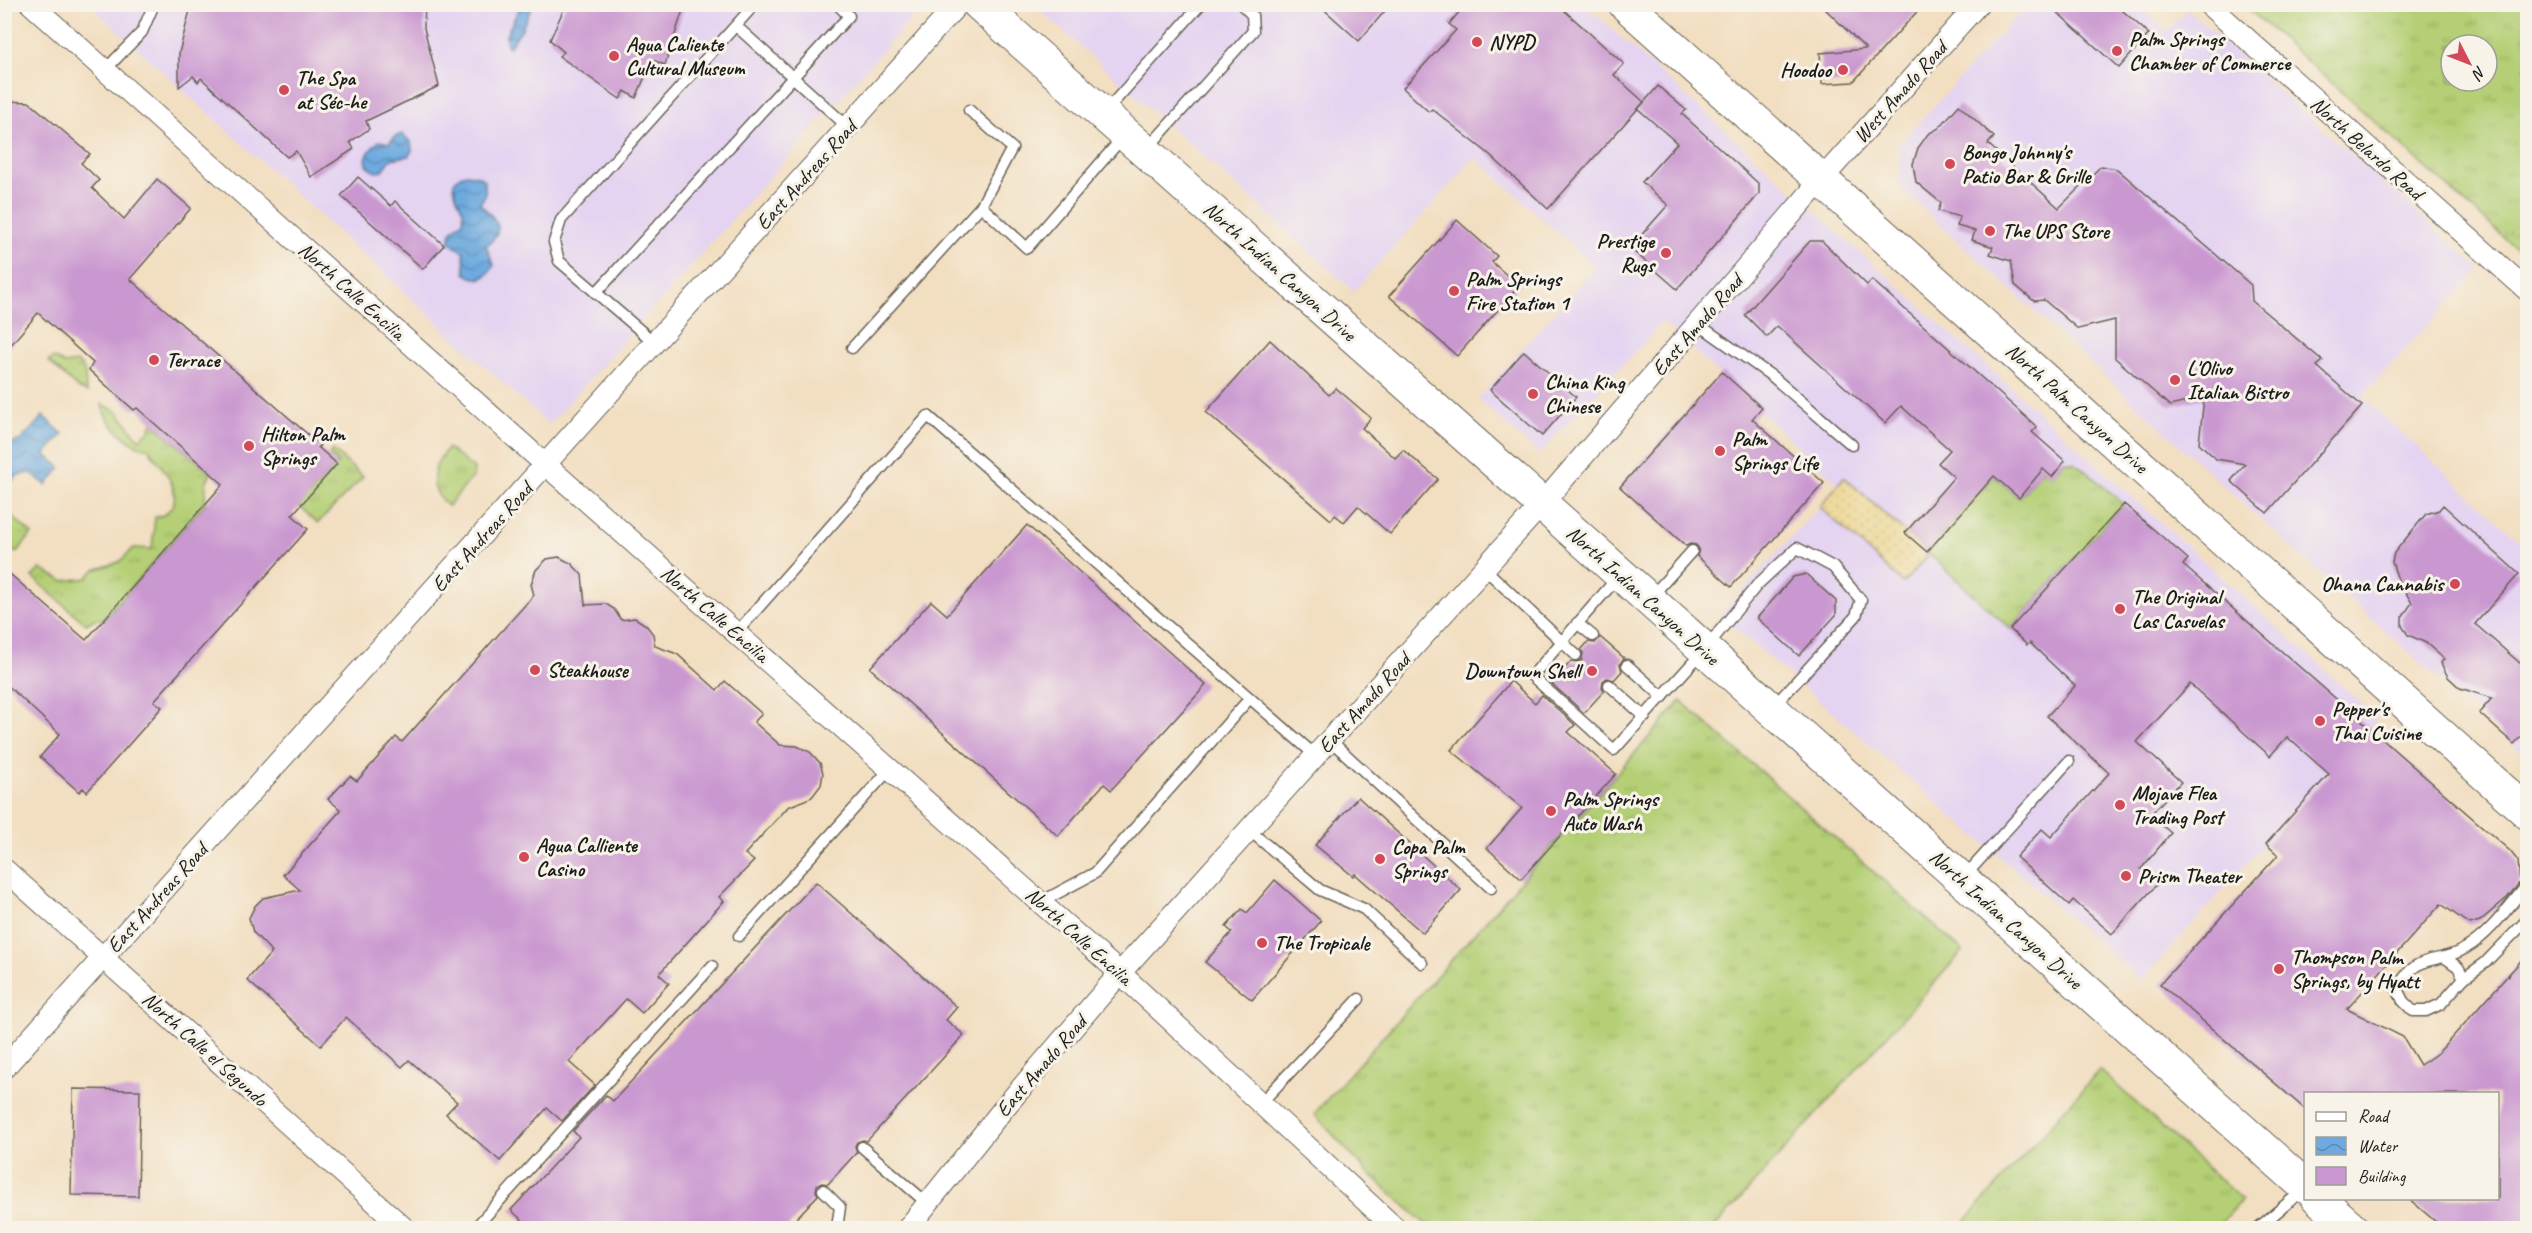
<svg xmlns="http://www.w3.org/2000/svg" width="2532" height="1233" font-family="Caveat,sans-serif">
  <defs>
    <pattern id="grass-tufts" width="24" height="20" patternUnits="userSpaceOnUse" patternTransform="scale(1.5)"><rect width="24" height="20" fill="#b4cf74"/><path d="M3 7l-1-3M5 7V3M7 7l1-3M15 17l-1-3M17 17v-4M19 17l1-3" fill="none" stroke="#9ab164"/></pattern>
    <pattern id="sand-dots" width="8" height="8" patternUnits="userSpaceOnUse" patternTransform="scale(1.5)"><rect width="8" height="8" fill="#eeda9e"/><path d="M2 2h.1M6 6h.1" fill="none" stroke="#ccba88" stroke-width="1.8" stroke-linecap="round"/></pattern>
    <pattern id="water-waves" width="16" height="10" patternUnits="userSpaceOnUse" patternTransform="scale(1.5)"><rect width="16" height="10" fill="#6eaadf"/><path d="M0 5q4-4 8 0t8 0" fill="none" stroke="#5a8ab4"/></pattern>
  </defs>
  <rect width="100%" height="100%" fill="#f7f3e8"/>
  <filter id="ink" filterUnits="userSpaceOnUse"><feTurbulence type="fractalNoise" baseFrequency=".0167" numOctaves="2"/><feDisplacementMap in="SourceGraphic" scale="12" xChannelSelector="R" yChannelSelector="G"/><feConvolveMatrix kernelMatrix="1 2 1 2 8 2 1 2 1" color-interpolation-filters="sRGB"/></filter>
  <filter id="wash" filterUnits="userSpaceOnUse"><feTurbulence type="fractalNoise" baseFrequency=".008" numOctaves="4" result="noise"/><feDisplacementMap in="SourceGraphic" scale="24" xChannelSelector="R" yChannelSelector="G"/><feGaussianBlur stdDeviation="1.35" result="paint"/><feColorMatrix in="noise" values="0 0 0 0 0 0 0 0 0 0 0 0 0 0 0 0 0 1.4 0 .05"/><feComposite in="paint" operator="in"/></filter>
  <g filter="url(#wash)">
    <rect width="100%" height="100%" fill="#f2dec0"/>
    <!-- built -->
    <g fill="#e4d3f1">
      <path d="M90 5H923L549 425Z"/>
      <path d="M1034 5H1585L2378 718 2142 980 1720 615 1840 485 1663 322 1539 454 1478 399 1595 267 1475 157 1354 291Z"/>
      <path d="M2027 5H2137L2167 31 2187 9 2480 269 2362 396 2527 548V757L2252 512 1901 188 1899 144Z"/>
    </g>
    <!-- grass -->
    <g fill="url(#grass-tufts)" stroke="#687648" stroke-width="1.5" fill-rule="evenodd">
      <path d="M2244 5H2527V258ZM2451 45H2487V81H2451Z"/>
      <path d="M54 358 64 364 77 362C89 369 83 380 87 392L78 388 48 361Z"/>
      <path d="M102 404 118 412 139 439 149 431 152 423 211 473 206 483 205 504 104 619H95L86 624 32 577 40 569 63 581 87 578 94 570 119 562 134 548 152 549 155 517C162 517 166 514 171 508 184 488 158 464 148 448 132 450 102 419 102 404Z"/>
      <path d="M448 448 474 469 473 477 448 506C427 489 431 466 448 448Z"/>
      <path d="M333 450 363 477 318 523 293 501 308 496 338 463 329 454Z"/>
      <path d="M2065 461 2076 463 2124 504 2010 629 1927 552 1994 476 2019 498 2043 469 2052 476Z"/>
      <path d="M5 510 32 534 16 553 5 543Z"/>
      <path d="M1681 701 1963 951 1714 1228H1430L1367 1172 1314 1114Z"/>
      <path d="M2100 1070 2242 1200 2217 1228H1959Z"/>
    </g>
    <!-- sand -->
    <path fill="url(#sand-dots)" stroke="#857b5d" stroke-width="1.5" d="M1844 477 1927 552 1928 555 1903 583 1820 507Z"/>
    <!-- water -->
    <g fill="url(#water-waves)" stroke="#45637e" stroke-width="1.5">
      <path d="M521 4 533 5 521 30 509 47 507 45 506 36Z"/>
      <path d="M402 134 411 142 412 151 408 156 391 159 383 170 376 172C358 163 368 151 379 141L389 143 394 137Z"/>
      <path d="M467 174 478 176 485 181V195L480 204C494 218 509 228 486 246L494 265C487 279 478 283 465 273L464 252 450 243C448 230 456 228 463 221 466 205 453 201 454 182L460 176Z"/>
      <path d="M43 416 63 434 45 454 61 468 46 485 31 473 18 475 12 481 5 475V442L7 444 21 440Z"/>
    </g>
    <g id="blocks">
      <!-- building -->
      <g fill="#ca98d0">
        <path d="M201 4H425L424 28 439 86 366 121 369 129 350 142 354 149 311 177 296 151 287 157 201 78 198 82 193 76 179 87V53L190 10Z"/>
        <path d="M566 4H685L665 65 652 60 636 98 625 91 620 99 559 56 564 52 550 40Z"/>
        <path d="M1318 4H1391L1359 41Z"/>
        <path d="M1466 4H1557L1624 64 1614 75 1644 102 1548 209 1489 154 1432 109 1429 112 1403 88 1456 30 1449 24Z"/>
        <path d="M1820 4H1924L1853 82 1822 84 1820 53 1866 49Z"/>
        <path d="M2048 4H2115L2149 34 2119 68Z"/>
        <path d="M1658 86 1686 110 1682 114 1759 184V194L1677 289 1630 248 1668 205 1642 182 1677 143 1638 109Z"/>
        <path d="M4 101 29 102 90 154 81 163 99 180 92 188 124 219 157 179 191 208 130 279 320 445 318 447 337 464 292 515 308 529 154 701 162 707 87 792 83 788 79 792 40 757 60 734 4 682V569L86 640 223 484 137 408 134 410 89 370 93 363 38 313 4 353Z"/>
        <path d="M1959 105 1994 137 1988 144 2059 208 2101 166 2117 169 2251 285 2252 301 2323 361 2317 366 2362 406 2267 513 2231 481 2245 464 2216 459 2199 443 2204 398 2170 406 2115 358V320L2078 329 2044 300 2034 301 2015 285 2011 261 1990 254 1993 247 1972 240 1975 231 1957 226 1960 217 1938 211 1941 203 1916 182 1913 164 1918 148 1928 134 1939 128Z"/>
        <path d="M358 177 391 206 395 201 444 245 423 269 341 196Z"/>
        <path d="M1457 220 1497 256 1492 262 1519 286 1457 356 1389 296Z"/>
        <path d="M1810 241H1822L1867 285 1872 280 2037 427 2032 432 2065 461 2052 477 2043 469 2019 498 1994 476 1927 552 1905 533 1954 477 1938 463 1950 450 1901 406 1885 423 1777 326 1767 337 1745 315Z"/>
        <path d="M1270 340 1329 395 1336 388 1371 418 1362 428 1395 458 1403 450 1438 479 1390 534 1358 506 1344 522 1335 515 1331 520 1206 412Z"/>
        <path d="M1524 351 1576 397 1542 436 1490 390Z"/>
        <path d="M1722 372 1762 408 1752 419 1824 483 1731 587 1697 556 1699 549 1696 545 1690 544 1686 546 1620 487Z"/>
        <path d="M2124 504 2188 559 2183 565 2510 851 2518 861 2520 882 2508 897 2480 921 2469 924 2441 904 2347 1009 2403 1037 2420 1065 2439 1052 2528 953V1228H2443L2408 1198H2498V1094H2306V1110L2160 984 2278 855 2266 844 2329 774 2287 737 2270 756 2190 684 2137 742 2181 782 2150 815 2171 833 2141 869 2158 883 2112 934 2073 900 2069 905 2016 857 2042 829 2051 837 2109 773 2047 716 2075 686 2030 643 2027 645 2010 629Z"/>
        <path d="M2443 505 2519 574 2475 624 2528 670V729L2514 744 2479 713 2492 698 2460 688 2448 677 2441 663 2444 659 2426 643 2408 635 2402 626V617L2412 603 2398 580 2392 562 2394 553 2426 514 2439 510Z"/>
        <path d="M1027 525 1206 685 1111 790 1104 784 1058 836 870 668 931 601 947 615Z"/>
        <path d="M559 557 572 564 582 575 585 605 606 604 614 609 621 620 635 618 646 625 653 634 655 646 677 654 717 690 725 681 762 714 754 722 780 745 797 746 810 752 820 763 823 773 821 785 812 797 788 807 745 854 754 861 719 897 724 901 659 974 669 983 642 1013 626 999 569 1062 595 1085 562 1121 547 1108 500 1161 446 1114 457 1102 409 1060 402 1067 346 1017 321 1046 247 980 272 952 253 932 249 918 255 906 263 898 300 890 283 875 341 810 328 799 350 776 357 781 396 737 402 742 534 595 531 584 536 570 547 559Z"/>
        <path d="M1806 574 1836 601V615L1799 656 1757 618 1793 577Z"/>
        <path d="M1600 637 1624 658 1620 664 1622 671 1614 680 1607 678 1603 681 1602 687 1604 691 1584 713 1552 684 1571 661 1578 662 1582 660 1583 653 1581 650 1588 642 1595 643Z"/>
        <path d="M1511 681 1535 703 1542 695 1575 725 1568 732 1616 774 1521 879 1487 848 1522 808 1451 750Z"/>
        <path d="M1358 797 1461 890 1423 933 1355 874 1353 876 1315 845Z"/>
        <path d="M1275 880 1321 921 1252 1000 1205 962 1232 932 1226 927 1242 909 1247 913Z"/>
        <path d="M816 882 957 1007 946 1020 964 1035 867 1141 863 1140 857 1142 855 1146 857 1152 828 1184 822 1183 817 1185 816 1191 818 1195 787 1228H531L511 1210 579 1137 573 1131 606 1095 613 1101Z"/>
        <path d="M73 1089 140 1090 138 1196 71 1195Z"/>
      </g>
    </g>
  </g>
  <g filter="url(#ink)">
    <use href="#blocks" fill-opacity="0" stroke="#676055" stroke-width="1.5"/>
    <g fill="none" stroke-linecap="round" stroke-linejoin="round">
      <defs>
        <g id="lane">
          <path d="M736 26 848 127"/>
          <path d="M105 70 142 32 154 4"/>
          <path d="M969 110 1012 148 981 206"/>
          <path d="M1105 112 1201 4"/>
          <path d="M1147 149 1253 31 1252 15 1241 4"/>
          <path d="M596 293 849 16 837 4"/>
          <path d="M1698 324 1773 377 1852 445"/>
          <path d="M655 343 559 261 554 242 561 220 755 4"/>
          <path d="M852 348 981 206 1027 248 1123 137"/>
          <path d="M1484 568 1576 655"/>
          <path d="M1618 577 1532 676 1614 750 1705 649 1758 584 1797 548 1833 567 1861 600 1856 616 1774 706"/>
          <path d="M1651 597 1692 551"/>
          <path d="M1577 623 1593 636"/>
          <path d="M736 633 928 416 1316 756"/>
          <path d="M1627 665 1663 697"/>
          <path d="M1609 685 1645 717"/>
          <path d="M1330 740 1491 888"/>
          <path d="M1249 830 1320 890 1364 909 1422 963"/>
          <path d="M1964 877 2069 761"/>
          <path d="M2528 884C2509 906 2490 934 2466 948 2435 967 2419 949 2397 989L2403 1001 2413 1011H2426L2441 1004 2464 978 2485 963 2528 919"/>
          <path d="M1041 902 1095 873 1250 698"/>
          <path d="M739 936 890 769"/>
          <path d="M2444 957 2458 967 2464 978"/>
          <path d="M1260 1104 1359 999"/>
          <path d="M862 1147 928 1204"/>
          <path d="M823 1190 840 1207 837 1228"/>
          <path d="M475 1228 712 966"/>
          <path d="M2258 1228 2303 1190"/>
        </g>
        <g id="street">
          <path d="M31 4 546 465 1120 973 1395 1228"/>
          <path d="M2208 4 2528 291"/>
          <path d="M4 869 404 1228"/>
          <path d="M4 1068 958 4"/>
          <path d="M908 1228 1004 1108 1120 973 1542 504 1822 179 1978 4"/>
        </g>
        <g id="primary">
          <path d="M979 4 1542 504 2306 1187"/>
          <path d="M1625 4 2528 813"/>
          <path d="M2318 1198 2352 1228"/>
        </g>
      </defs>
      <!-- lane casing -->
      <use href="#lane" stroke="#676055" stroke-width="13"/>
      <!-- street casing -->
      <use href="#street" stroke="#676055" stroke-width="23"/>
      <!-- primary casing -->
      <use href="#primary" stroke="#676055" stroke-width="35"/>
      <!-- lane -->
      <use href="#lane" stroke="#fff" stroke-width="10"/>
      <!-- street -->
      <use href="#street" stroke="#fff" stroke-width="21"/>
      <!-- primary -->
      <use href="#primary" stroke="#fff" stroke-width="33"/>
    </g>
  </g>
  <!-- markers -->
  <g fill="#d1495b" stroke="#f7f3e8" stroke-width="2">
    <circle cx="1477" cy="42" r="6"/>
    <circle cx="2117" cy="51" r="6"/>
    <circle cx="614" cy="56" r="6"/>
    <circle cx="1843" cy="70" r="6"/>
    <circle cx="284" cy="90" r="6"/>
    <circle cx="1950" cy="164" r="6"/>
    <circle cx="1990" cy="231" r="6"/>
    <circle cx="1666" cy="253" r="6"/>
    <circle cx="1454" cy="291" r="6"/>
    <circle cx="154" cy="360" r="6"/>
    <circle cx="2175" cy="380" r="6"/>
    <circle cx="1533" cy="394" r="6"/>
    <circle cx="249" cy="446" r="6"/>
    <circle cx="1720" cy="451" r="6"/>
    <circle cx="2455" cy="584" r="6"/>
    <circle cx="2120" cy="609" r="6"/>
    <circle cx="535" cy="670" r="6"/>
    <circle cx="1592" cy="671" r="6"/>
    <circle cx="2320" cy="721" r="6"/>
    <circle cx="2120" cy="805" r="6"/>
    <circle cx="1551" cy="811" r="6"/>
    <circle cx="524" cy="857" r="6"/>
    <circle cx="1380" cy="859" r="6"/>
    <circle cx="2126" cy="876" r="6"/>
    <circle cx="1262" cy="943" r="6"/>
    <circle cx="2279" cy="969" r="6"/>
  </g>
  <g text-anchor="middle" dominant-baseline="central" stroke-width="6" stroke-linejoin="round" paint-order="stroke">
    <!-- poi labels -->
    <g font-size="21" font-weight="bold" fill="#1c1c1c" stroke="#f7f3e8" text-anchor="start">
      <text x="2129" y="39">Palm Springs<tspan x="2129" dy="24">Chamber of Commerce</tspan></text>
      <text x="1489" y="42">NYPD</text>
      <text x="626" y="44">Agua Caliente<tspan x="626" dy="24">Cultural Museum</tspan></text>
      <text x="1831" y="70" text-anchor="end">Hoodoo</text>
      <text x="296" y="78">The Spa<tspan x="296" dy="24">at Séc-he</tspan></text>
      <text x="1962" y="152">Bongo Johnny's<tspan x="1962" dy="24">Patio Bar &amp; Grille</tspan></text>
      <text x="2002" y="231">The UPS Store</text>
      <text x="1654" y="241" text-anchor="end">Prestige<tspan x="1654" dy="24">Rugs</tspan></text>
      <text x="1466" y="279">Palm Springs<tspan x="1466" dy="24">Fire Station 1</tspan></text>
      <text x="166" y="360">Terrace</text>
      <text x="2187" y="368">L'Olivo<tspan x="2187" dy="24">Italian Bistro</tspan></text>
      <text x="1545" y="382">China King<tspan x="1545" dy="24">Chinese</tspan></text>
      <text x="261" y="434">Hilton Palm<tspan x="261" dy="24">Springs</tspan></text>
      <text x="1732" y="439">Palm<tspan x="1732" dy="24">Springs Life</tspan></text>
      <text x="2443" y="584" text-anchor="end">Ohana Cannabis</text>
      <text x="2132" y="597">The Original<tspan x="2132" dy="24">Las Casuelas</tspan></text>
      <text x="547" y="670">Steakhouse</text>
      <text x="1580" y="671" text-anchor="end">Downtown Shell</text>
      <text x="2332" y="709">Pepper's<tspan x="2332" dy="24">Thai Cuisine</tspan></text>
      <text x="2132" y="793">Mojave Flea<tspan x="2132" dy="24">Trading Post</tspan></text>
      <text x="1563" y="799">Palm Springs<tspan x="1563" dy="24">Auto Wash</tspan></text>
      <text x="536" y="845">Agua Calliente<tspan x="536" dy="24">Casino</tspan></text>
      <text x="1392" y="847">Copa Palm<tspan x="1392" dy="24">Springs</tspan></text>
      <text x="2138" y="876">Prism Theater</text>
      <text x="1274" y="943">The Tropicale</text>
      <text x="2291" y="957">Thompson Palm<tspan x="2291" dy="24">Springs, by Hyatt</tspan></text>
    </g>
    <!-- street labels -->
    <g font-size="21" fill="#1c1c1c" stroke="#f7f3e8">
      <text transform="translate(1900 92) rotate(-48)">West Amado Road</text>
      <text transform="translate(2367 148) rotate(42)">North Belardo Road</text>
      <text transform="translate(806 175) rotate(-48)">East Andreas Road</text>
      <text transform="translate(1280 271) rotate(42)">North Indian Canyon Drive</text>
      <text transform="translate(352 291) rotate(42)">North Calle Encilia</text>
      <text transform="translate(1697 325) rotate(-49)">East Amado Road</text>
      <text transform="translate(2077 408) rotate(42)">North Palm Canyon Drive</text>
      <text transform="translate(482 537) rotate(-48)">East Andreas Road</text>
      <text transform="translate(1643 595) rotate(42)">North Indian Canyon Drive</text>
      <text transform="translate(715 614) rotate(41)">North Calle Encilia</text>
      <text transform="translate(1364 703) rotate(-48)">East Amado Road</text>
      <text transform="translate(157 898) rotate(-48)">East Andreas Road</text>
      <text transform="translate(2006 919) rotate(42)">North Indian Canyon Drive</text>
      <text transform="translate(1079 936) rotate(42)">North Calle Encilia</text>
      <text transform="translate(205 1049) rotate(42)">North Calle el Segundo</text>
      <text transform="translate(1041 1066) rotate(-49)">East Amado Road</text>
    </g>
  </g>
  <!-- margin -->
  <rect width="2532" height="1233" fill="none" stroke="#f7f3e8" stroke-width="24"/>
  <!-- legend -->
  <rect x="2304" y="1092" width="195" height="108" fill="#f7f3e8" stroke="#9f9d96" stroke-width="1.5"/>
  <rect x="2316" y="1112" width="30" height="9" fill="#ffffff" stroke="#9f9d96" stroke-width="1.5"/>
  <text x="2358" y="1122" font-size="18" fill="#1c1c1c">Road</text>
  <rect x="2316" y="1137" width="30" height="18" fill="url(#water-waves)" stroke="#9f9d96" stroke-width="1.5"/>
  <text x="2358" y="1152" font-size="18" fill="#1c1c1c">Water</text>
  <rect x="2316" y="1167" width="30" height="18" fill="#ca98d0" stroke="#9f9d96" stroke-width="1.5"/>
  <text x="2358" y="1182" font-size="18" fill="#1c1c1c">Building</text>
  <!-- north arrow -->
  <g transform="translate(2469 63) rotate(132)"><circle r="28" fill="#f7f3e8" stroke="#9f9d96" stroke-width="1.5"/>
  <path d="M0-4.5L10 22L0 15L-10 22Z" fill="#d1495b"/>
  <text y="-9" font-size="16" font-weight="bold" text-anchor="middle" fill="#1c1c1c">N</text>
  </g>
</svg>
